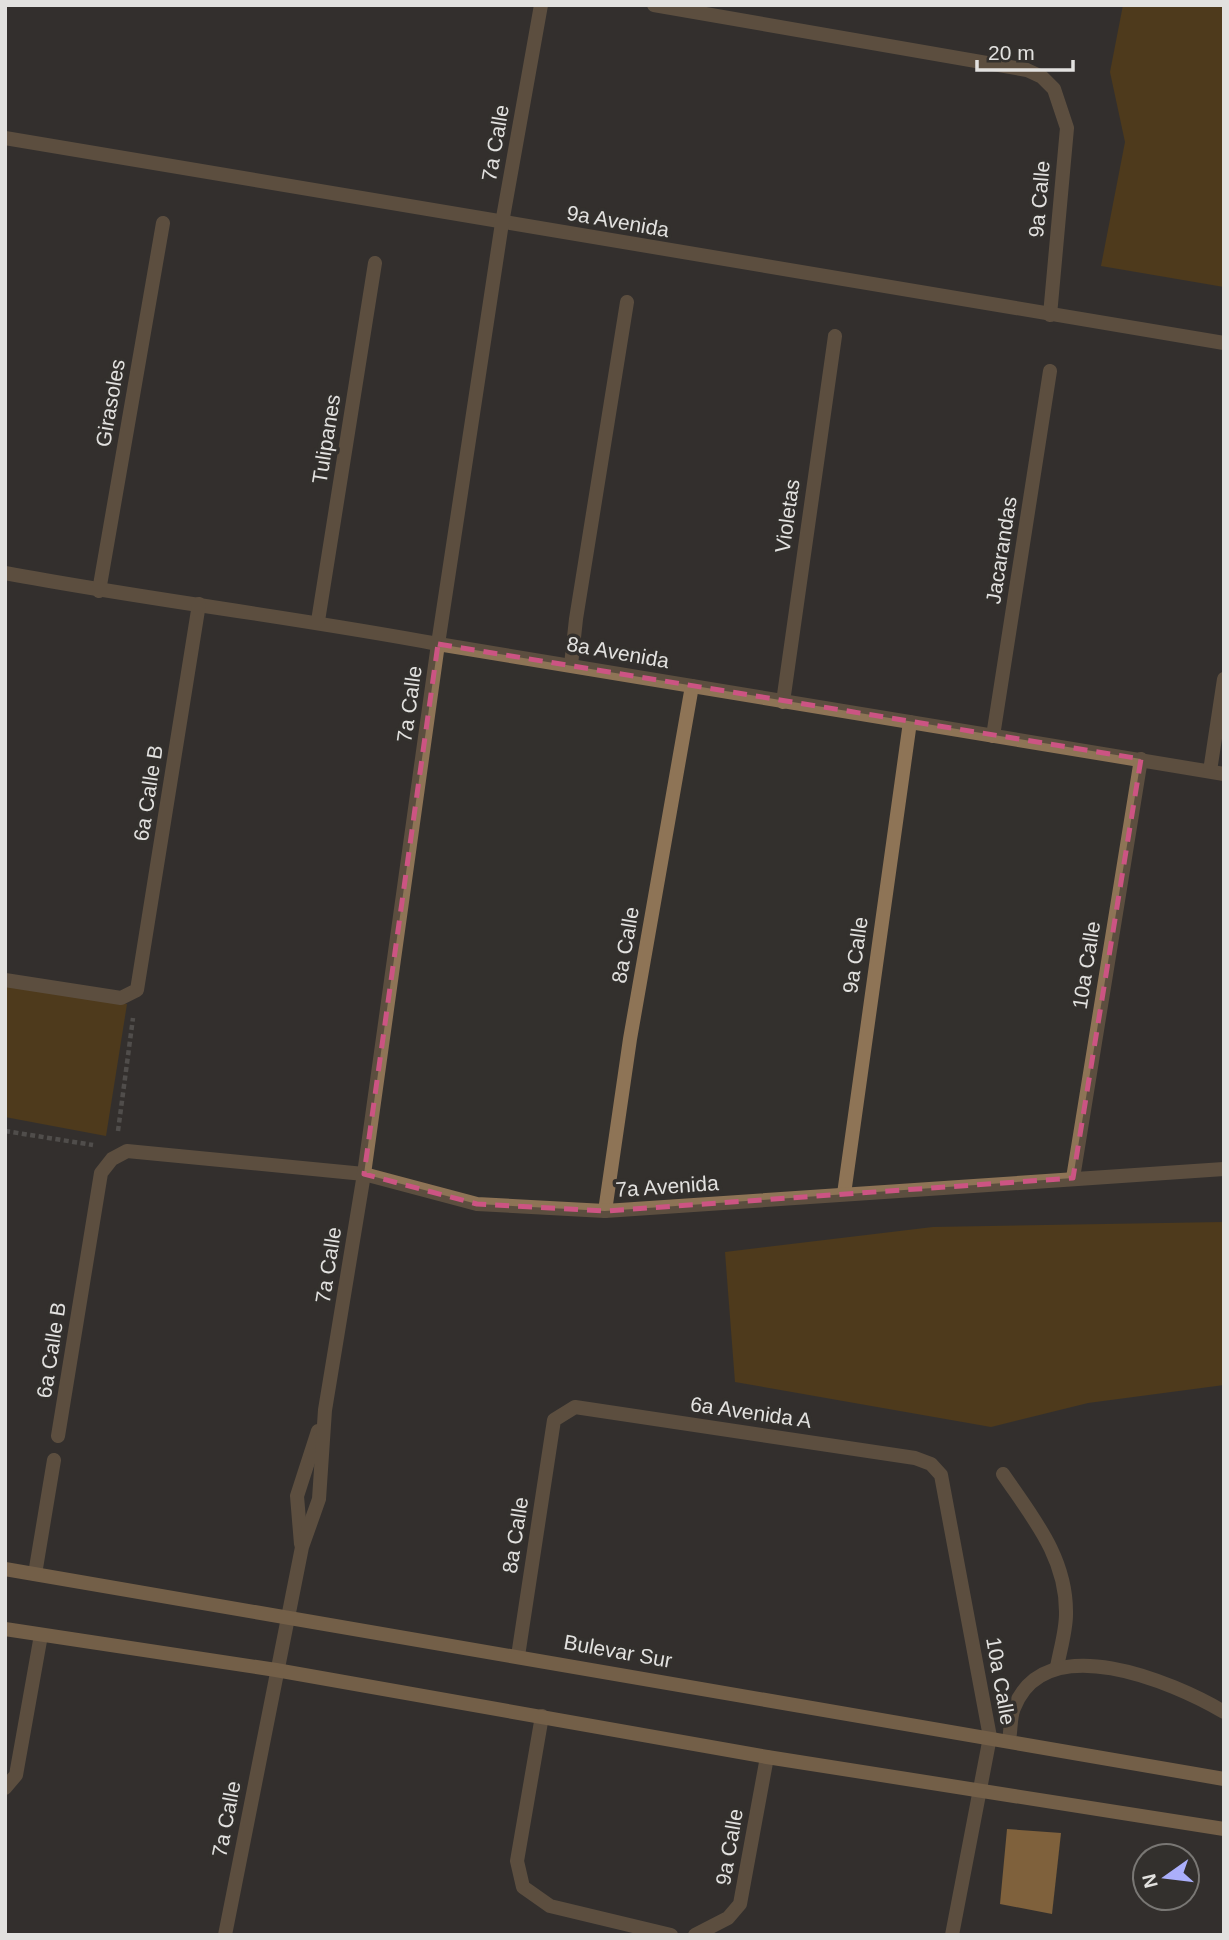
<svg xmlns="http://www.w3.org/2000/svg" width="1229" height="1940" font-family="Arial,sans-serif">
  <rect width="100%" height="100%" fill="#33302d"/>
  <!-- green -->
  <g fill="#6f4707">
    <path d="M1123 5H1224V287L1101 266 1125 142 1110 72Z"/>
    <path d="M5 985 127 1004 106 1136 5 1117Z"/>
    <path d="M1224 1222V1385L1088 1403 991 1427 735 1382 725 1252 933 1227Z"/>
  </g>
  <!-- building -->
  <path fill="#db9d4e" d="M1007 1829 1061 1833 1052 1914 1000 1904Z"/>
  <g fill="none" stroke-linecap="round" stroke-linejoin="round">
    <!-- path -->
    <g stroke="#74726f" stroke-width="4.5" stroke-dasharray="5 3.5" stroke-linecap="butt">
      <path d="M5 1131 93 1145"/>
      <path d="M118 1131 133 1018"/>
    </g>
    <!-- lane -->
    <g stroke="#8e7456" stroke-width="14">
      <path d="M1003 1474C1033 1518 1067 1558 1066 1614 1066 1631 1060 1650 1057 1667"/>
      <path d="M1009 1740C1011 1730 1010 1717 1014 1708 1045 1627 1173 1682 1224 1712"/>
    </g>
    <!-- street -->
    <g stroke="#8e7456" stroke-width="14">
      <path d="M654 5 1027 70 1042 77 1054 89 1067 128 1050 315"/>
      <path d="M5 138 1224 343"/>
      <path d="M5 573C149 600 294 617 438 644L1224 774"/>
      <path d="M99 591 163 223"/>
      <path d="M318 621 375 263"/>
      <path d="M571 665 576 619 627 302"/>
      <path d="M783 702 835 336"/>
      <path d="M993 736 1050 371"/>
      <path d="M1210 771 1224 679"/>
      <path d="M5 980 121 998 137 990 199 604"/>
      <path d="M1073 1178 1141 759"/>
      <path d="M844 1194 910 722"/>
      <path d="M605 1211 630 1039 692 686"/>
      <path d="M58 1436 101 1173 112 1159 127 1151 364 1174 477 1204 605 1211 1224 1169"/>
      <path d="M301 1544 297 1496 318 1431"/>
      <path d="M35 1574 54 1460"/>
      <path d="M518 1656 554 1420 575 1407 915 1458 931 1464 941 1475 990 1737 952 1935"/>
      <path d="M542 1716 517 1861 523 1887 550 1906 671 1935"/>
      <path d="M5 1788 16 1775 41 1635"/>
      <path d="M225 1935 302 1547 319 1499 325 1410 364 1174 438 644 502 223 541 5"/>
      <path d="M695 1935 728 1918 740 1904 767 1757"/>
    </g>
    <!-- secondary -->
    <g stroke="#c29968" stroke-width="14">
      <path d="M5 1569 1224 1779"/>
      <path d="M5 1629 276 1670 767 1757 1224 1829"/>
    </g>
  </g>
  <!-- marked area -->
  <path d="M0 0H1229V1940H0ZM438 644 1141 759 1073 1178 605 1211 477 1204 364 1174Z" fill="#33302d" fill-opacity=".55" fill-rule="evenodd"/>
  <path fill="none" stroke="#cc5483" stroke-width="5" stroke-dasharray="14 9" stroke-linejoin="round" d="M438 644 1141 759 1073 1178 605 1211 477 1204 364 1174Z"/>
  <g text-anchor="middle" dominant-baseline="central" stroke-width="7" stroke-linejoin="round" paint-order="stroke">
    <!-- street labels -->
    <g font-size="21" fill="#e2e1df" stroke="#33302d">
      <text transform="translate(495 143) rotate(-80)">7a Calle</text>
      <text transform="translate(1039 199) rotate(-85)">9a Calle</text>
      <text transform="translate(618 221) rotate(10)">9a Avenida</text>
      <text transform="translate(110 403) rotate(-80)">Girasoles</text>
      <text transform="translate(326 439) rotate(-81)">Tulipanes</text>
      <text transform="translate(787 516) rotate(-82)">Violetas</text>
      <text transform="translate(1001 550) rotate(-81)">Jacarandas</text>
      <text transform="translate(618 652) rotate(10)">8a Avenida</text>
      <text transform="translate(409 704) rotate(-82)">7a Calle</text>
      <text transform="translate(148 793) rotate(-81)">6a Calle B</text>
      <text transform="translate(625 945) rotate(-80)">8a Calle</text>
      <text transform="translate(855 955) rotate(-82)">9a Calle</text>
      <text transform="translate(1086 965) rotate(-81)">10a Calle</text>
      <text transform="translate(667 1186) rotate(-4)">7a Avenida</text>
      <text transform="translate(328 1265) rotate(-81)">7a Calle</text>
      <text transform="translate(51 1350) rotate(-81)">6a Calle B</text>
      <text transform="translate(751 1412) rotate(8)">6a Avenida A</text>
      <text transform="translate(515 1535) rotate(-81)">8a Calle</text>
      <text transform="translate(618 1651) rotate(10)">Bulevar Sur</text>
      <text transform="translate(1001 1681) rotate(80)">10a Calle</text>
      <text transform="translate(226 1819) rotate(-79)">7a Calle</text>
      <text transform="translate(729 1847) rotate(-80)">9a Calle</text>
    </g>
  </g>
  <!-- border -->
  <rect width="1229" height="1940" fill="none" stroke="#e2e1df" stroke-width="14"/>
  <!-- north arrow -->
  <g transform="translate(1166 1877) rotate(256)"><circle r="33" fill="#33302d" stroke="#797774" stroke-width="2"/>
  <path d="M0-5L12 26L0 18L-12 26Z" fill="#abaffb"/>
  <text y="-10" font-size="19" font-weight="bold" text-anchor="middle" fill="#e2e1df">N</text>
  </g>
  <!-- scale -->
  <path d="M977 60v10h96v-10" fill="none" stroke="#e2e1df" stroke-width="3.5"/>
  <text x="988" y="60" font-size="21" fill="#e2e1df" stroke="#33302d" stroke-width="5" paint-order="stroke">20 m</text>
</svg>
